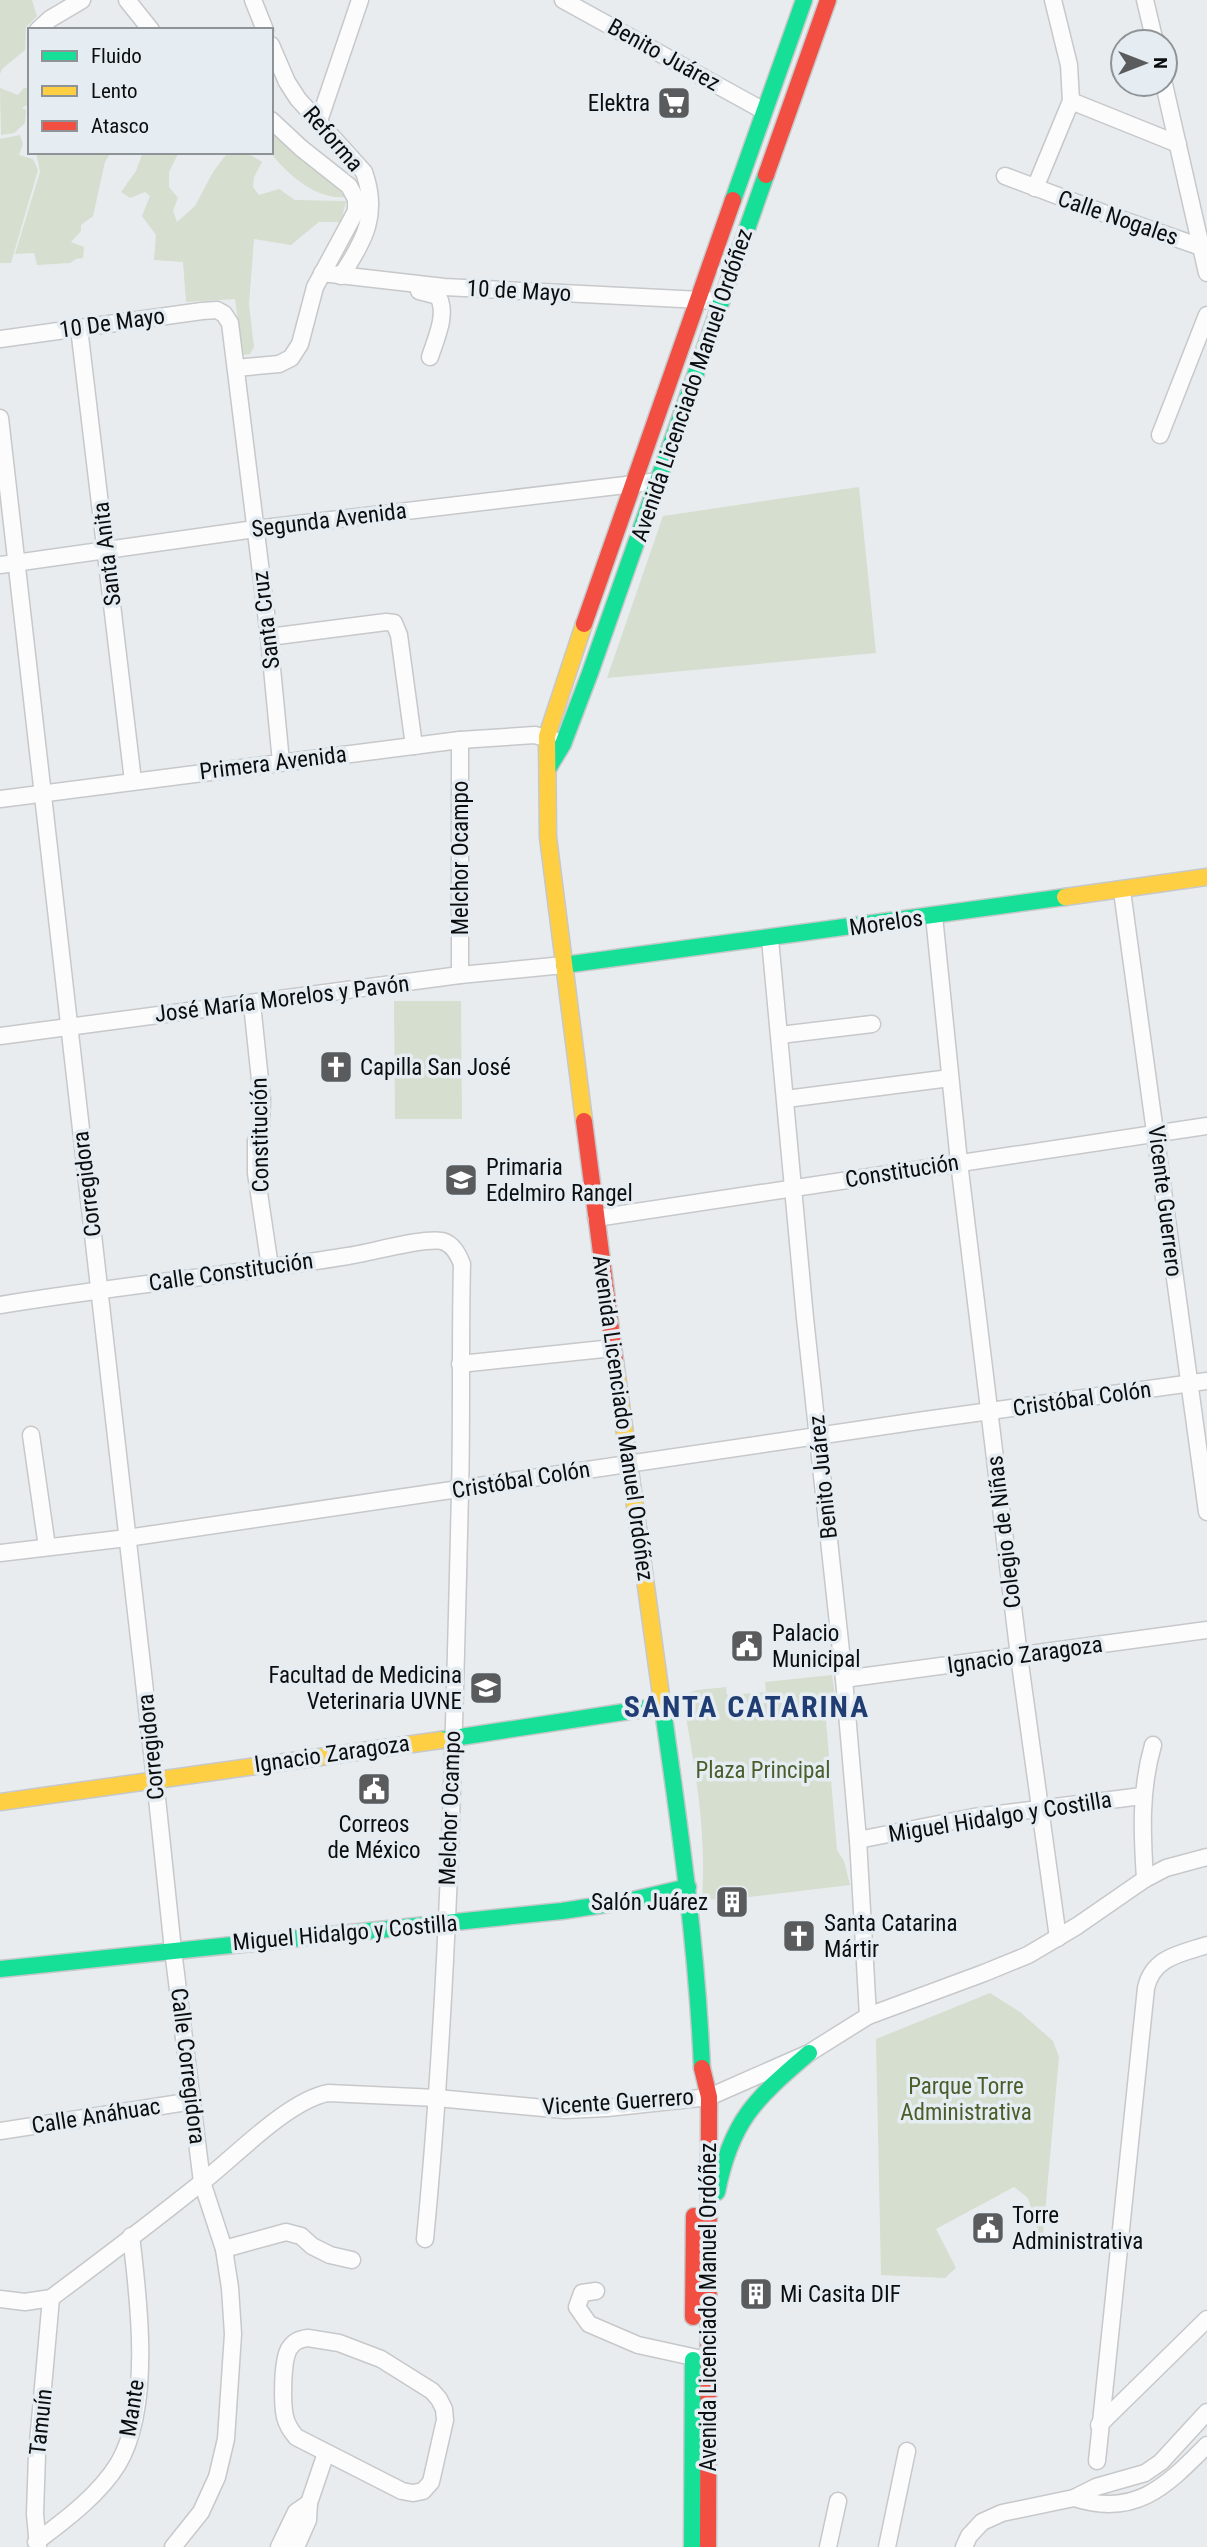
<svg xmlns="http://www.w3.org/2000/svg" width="1207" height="2547" font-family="'Roboto Condensed',sans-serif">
  <rect width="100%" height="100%" fill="#e9ecef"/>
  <!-- green -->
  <g fill="#d5decf">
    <path d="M0 0H32L37 16 26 27 25 50 2 69 0 74Z"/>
    <path d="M0 88 18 95 24 88 30 89V103L22 108 26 110 25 123 14 133 1 135Z"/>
    <path d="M271 129 324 172 345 197C316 200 287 174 270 152Z"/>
    <path d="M20 135 23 144 19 155 33 159 38 170 11 263H0V139Z"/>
    <path d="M36 152H111L105 162 93 216 81 225V231L71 242 84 247 83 258 76 259 70 263 37 265 34 253 15 254 40 172Z"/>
    <path d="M143 152H179L169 172V187L178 198 173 211 177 222 195 206 213 172 228 152H246L262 162 254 177 253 187 259 195 279 189 295 200 346 201 341 222H319L291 245 254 239 249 304 254 347 250 354 243 355 235 299 186 302 183 262 154 260 156 235 142 216 150 196 145 192 130 198 121 192 136 171Z"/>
    <path d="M859 487 876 653 607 678 663 516Z"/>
    <path d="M394 1001H461L462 1119H395Z"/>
    <path d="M832 1675 835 1696 825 1709 837 1850 844 1861 850 1885 724 1900 702 1899C707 1830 694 1762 682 1695L697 1690 726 1687 727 1695 766 1692 765 1682Z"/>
    <path d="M990 1993 1020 2012 1053 2041 1059 2057 1042 2246 1028 2198 1014 2187 936 2229 956 2268 945 2278 881 2275 876 2039Z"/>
  </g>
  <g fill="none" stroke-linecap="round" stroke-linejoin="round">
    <defs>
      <g id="street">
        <path d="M127 0 151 30"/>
        <path d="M253 0 265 30"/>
        <path d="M563 0 764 111"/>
        <path d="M1145 0 1155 42"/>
        <path d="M38 30 50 19 82 0"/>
        <path d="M271 45 287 82 298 99 364 172C379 214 365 240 341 276"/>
        <path d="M1164 84 1207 273"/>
        <path d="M1071 101 1178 144"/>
        <path d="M319 121 360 0"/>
        <path d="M1005 176 1106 214 1201 247"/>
        <path d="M1035 188 1071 101 1069 65 1053 0"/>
        <path d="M322 273 444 287 721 301"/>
        <path d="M419 291 438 296C448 314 436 338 430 357"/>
        <path d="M79 328 133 781"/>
        <path d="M0 339 202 311 217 310 224 314 230 323 269 637 281 762"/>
        <path d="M236 368 279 364 291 358 300 344 315 287 356 211V199L349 186 301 148 271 120"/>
        <path d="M0 418 155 1779 173 1950 202 2182 224 2249 230 2288 233 2334 226 2439 217 2477 201 2512 173 2547"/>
        <path d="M1160 435 1207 315"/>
        <path d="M0 565 255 529 659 481"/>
        <path d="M269 637 386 622 394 623 399 635 414 746"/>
        <path d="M460 740V975"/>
        <path d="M0 799 460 740 535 735 556 741"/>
        <path d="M1122 891 1207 1512"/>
        <path d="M934 916 959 1162 1019 1656 1058 1938"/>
        <path d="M770 939 805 1318 844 1679 858 1840 868 2016"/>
        <path d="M252 1004 262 1099 261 1130 256 1140V1173L270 1267"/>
        <path d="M780 1035 872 1024"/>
        <path d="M0 1036 460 975 564 965"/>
        <path d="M786 1099 950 1078"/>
        <path d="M596 1218 1207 1126"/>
        <path d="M0 1305C116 1286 232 1275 348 1256 370 1253 423 1237 442 1241 453 1244 458 1254 462 1264 460 1340 462 1416 460 1492 454 1741 449 1991 425 2239"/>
        <path d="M460 1364 613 1348"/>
        <path d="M31 1435 47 1547"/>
        <path d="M0 1553 127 1538 925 1420 1207 1381"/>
        <path d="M844 1679 1207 1630"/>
        <path d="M858 1840 974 1817 1142 1796"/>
        <path d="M1145 1879C1142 1833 1140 1790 1153 1745"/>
        <path d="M0 2131 193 2101"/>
        <path d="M224 2249 286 2232 301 2236 312 2246 330 2255 352 2260"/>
        <path d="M596 2291 582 2293 577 2307 589 2324 638 2345 702 2359"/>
        <path d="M0 2299 25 2302 51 2298C102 2260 152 2222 201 2183 235 2157 287 2101 328 2093L437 2098 565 2110 607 2108 709 2097 809 2053 868 2016 984 1973 1028 1955 1077 1926 1145 1879 1166 1868 1207 1857"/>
        <path d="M308 2338 339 2343 381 2359 432 2391 439 2399 444 2409 445 2420 431 2482 423 2491 413 2493 402 2491 296 2437C291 2431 287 2425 285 2417 282 2403 282 2361 289 2349 294 2341 300 2339 308 2338Z"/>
        <path d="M1099 2425 1207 2319"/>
        <path d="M1097 2461 1146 1988C1153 1957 1180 1954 1207 1945"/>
        <path d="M1074 2498C1136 2518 1166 2486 1207 2445"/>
        <path d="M36 2542C65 2520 99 2495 118 2464 152 2407 139 2301 131 2236"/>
        <path d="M38 2547 35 2514 37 2454 51 2298"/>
        <path d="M279 2547 296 2512 309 2503"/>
        <path d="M296 2547 308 2520 309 2503 326 2453"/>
        <path d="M828 2547 838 2501"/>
        <path d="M887 2547 907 2451"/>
        <path d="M964 2547 969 2536 982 2522 1002 2513 1074 2498 1096 2487 1145 2473 1161 2462 1207 2412"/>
      </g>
      <g id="fast">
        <path d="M733 200 804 0"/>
        <path d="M549 767 563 744 590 673 766 175"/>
        <path d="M564 965 1065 897"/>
        <path d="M663 1710C680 1829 697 1947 702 2068"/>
        <path d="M441 1740 663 1706"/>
        <path d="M0 1969 562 1911 628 1901 688 1887"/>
        <path d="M717 2192C731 2121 755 2099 809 2053"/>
        <path d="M692 2547 693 2360"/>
      </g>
      <g id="slow">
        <path d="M1065 897 1207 877"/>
        <path d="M584 1121 548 837 547 736 584 624"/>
        <path d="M615 1361 663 1710"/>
        <path d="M0 1802 441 1740"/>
      </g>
      <g id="jam">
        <path d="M766 175 828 0"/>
        <path d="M584 624 733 200"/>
        <path d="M584 1121 615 1361"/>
        <path d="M702 2068 709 2097 708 2547"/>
        <path d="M693 2317 694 2216"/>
      </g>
    </defs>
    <!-- street casing -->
    <use href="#street" stroke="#c6c8ca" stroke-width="19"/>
    <!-- fast casing -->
    <use href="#fast" stroke="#c6c8ca" stroke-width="19"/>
    <!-- slow casing -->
    <use href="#slow" stroke="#c6c8ca" stroke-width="19"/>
    <!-- jam casing -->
    <use href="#jam" stroke="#c6c8ca" stroke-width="19"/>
    <!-- street -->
    <use href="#street" stroke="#fcfcfd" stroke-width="16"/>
    <!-- fast -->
    <use href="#fast" stroke="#16e098" stroke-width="16"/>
    <!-- slow -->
    <use href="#slow" stroke="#ffcf43" stroke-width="16"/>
    <!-- jam -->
    <use href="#jam" stroke="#f24e42" stroke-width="16"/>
  </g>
  <!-- icons -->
  <defs>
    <symbol id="supermarket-square" viewBox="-11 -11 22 22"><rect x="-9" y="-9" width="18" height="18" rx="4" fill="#595b5d" stroke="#e6edf2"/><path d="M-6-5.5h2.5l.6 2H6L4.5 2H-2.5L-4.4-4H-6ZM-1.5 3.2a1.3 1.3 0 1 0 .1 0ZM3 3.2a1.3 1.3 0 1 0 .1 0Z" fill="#fff"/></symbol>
    <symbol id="church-square" viewBox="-11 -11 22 22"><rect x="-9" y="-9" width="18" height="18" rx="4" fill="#595b5d" stroke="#e6edf2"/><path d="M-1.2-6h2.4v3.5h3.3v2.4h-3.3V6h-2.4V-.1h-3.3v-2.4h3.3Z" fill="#fff"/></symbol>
    <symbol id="school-square" viewBox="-11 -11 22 22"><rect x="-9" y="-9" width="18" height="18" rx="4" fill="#595b5d" stroke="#e6edf2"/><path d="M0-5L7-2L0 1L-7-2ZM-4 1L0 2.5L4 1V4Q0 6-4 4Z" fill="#fff"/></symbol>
    <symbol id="civic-square" viewBox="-11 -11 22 22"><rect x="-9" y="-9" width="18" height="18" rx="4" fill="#595b5d" stroke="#e6edf2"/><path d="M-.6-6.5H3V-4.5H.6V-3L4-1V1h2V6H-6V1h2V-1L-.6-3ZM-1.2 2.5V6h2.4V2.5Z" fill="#fff"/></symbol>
    <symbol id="university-square" viewBox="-11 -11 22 22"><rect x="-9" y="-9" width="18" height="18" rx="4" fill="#595b5d" stroke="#e6edf2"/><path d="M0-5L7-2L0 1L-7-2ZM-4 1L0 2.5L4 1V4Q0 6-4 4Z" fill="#fff"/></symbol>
    <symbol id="building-square" viewBox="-11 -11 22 22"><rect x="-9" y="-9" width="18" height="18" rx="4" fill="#595b5d" stroke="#e6edf2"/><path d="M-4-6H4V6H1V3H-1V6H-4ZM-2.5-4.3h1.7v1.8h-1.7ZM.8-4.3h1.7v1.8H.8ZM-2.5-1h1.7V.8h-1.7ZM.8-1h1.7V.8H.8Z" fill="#fff"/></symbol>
  </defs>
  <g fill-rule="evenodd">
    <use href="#supermarket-square" x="655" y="84" width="38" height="38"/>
    <use href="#church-square" x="317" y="1048" width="38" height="38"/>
    <use href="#school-square" x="442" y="1161" width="38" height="38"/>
    <use href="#civic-square" x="728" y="1627" width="38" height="38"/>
    <use href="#university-square" x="467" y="1669" width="38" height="38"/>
    <use href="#civic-square" x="355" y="1770" width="38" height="38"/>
    <use href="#building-square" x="713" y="1883" width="38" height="38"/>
    <use href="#church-square" x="780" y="1917" width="38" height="38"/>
    <use href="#civic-square" x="969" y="2209" width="38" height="38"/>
    <use href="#building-square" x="737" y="2275" width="38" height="38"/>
  </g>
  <g text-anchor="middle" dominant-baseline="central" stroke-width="7" stroke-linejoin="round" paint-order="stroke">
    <!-- street labels -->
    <g font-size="23" fill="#0b0d0f" stroke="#e6edf2">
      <text transform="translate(664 55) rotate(29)">Benito Juárez</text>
      <text transform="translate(333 139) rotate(49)">Reforma</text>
      <text transform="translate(1118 218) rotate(19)">Calle Nogales</text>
      <text transform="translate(519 291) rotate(3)">10 de Mayo</text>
      <text transform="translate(112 323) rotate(-8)">10 De Mayo</text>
      <text transform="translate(692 385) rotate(-71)">Avenida Licenciado Manuel Ordóñez</text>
      <text transform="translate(329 520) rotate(-7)">Segunda Avenida</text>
      <text transform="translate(107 554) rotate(-97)">Santa Anita</text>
      <text transform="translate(266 620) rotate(-97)">Santa Cruz</text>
      <text transform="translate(273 763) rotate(-7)">Primera Avenida</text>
      <text transform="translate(460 858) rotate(-90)">Melchor Ocampo</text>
      <text transform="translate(886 923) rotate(-8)">Morelos</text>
      <text transform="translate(282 999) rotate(-7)">José María Morelos y Pavón</text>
      <text transform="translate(260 1135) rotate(-91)">Constitución</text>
      <text transform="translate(902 1171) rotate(-9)">Constitución</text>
      <text transform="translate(87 1184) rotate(-97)">Corregidora</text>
      <text transform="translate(1165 1201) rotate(83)">Vicente Guerrero</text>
      <text transform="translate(231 1272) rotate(-8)">Calle Constitución</text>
      <text transform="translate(1082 1399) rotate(-8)">Cristóbal Colón</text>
      <text transform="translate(623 1418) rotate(82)">Avenida Licenciado Manuel Ordóñez</text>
      <text transform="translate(823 1477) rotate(-96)">Benito Juárez</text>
      <text transform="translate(521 1480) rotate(-9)">Cristóbal Colón</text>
      <text transform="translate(1004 1532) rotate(-97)">Colegio de Niñas</text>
      <text transform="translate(1025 1655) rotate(-8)">Ignacio Zaragoza</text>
      <text transform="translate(151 1747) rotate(-96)">Corregidora</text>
      <text transform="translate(332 1754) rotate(-8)">Ignacio Zaragoza</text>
      <text transform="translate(450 1808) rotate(-88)">Melchor Ocampo</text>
      <text transform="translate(1000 1817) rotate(-9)">Miguel Hidalgo y Costilla</text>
      <text transform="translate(345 1933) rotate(-5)">Miguel Hidalgo y Costilla</text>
      <text transform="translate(188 2066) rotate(83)">Calle Corregidora</text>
      <text transform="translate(618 2102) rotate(-4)">Vicente Guerrero</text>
      <text transform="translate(96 2116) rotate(-9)">Calle Anáhuac</text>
      <text transform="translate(708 2307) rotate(-90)">Avenida Licenciado Manuel Ordóñez</text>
      <text transform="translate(132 2408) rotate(-81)">Mante</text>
      <text transform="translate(41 2422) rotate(-84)">Tamuín</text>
    </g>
    <!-- poi labels -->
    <g font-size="23" fill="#0b0d0f" stroke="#e6edf2" text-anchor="start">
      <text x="650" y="103" text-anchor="end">Elektra</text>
      <text x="360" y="1067">Capilla San José</text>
      <text x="486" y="1167">Primaria<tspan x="486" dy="26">Edelmiro Rangel</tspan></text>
      <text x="772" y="1633">Palacio<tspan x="772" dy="26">Municipal</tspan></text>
      <text x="462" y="1675" text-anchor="end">Facultad de Medicina<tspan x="462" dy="26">Veterinaria UVNE</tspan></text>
      <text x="374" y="1824" text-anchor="middle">Correos<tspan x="374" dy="26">de México</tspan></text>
      <text x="708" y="1902" text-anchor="end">Salón Juárez</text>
      <text x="824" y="1923">Santa Catarina<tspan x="824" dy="26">Mártir</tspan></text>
      <text x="1012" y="2215">Torre<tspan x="1012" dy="26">Administrativa</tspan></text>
      <text x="780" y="2294">Mi Casita DIF</text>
    </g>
    <!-- park labels -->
    <g font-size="23" fill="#495e2a" stroke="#e6edf2">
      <text x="763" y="1770">Plaza Principal</text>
      <text x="966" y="2086">Parque Torre<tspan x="966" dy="26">Administrativa</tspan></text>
    </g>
    <!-- district labels -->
    <g font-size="30" font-weight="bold" letter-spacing="2" fill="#1f3d73" stroke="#e6edf2">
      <text x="747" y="1706">SANTA CATARINA</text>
    </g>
  </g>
  <!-- legend -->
  <rect x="28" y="28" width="245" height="126" fill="#e6edf2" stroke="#8e9397" stroke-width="2"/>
  <rect x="42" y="51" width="35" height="10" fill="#16e098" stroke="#8e9397" stroke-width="2"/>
  <text x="91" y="63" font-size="21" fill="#0b0d0f">Fluido</text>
  <rect x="42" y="86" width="35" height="10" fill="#ffcf43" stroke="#8e9397" stroke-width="2"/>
  <text x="91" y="98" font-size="21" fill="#0b0d0f">Lento</text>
  <rect x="42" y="121" width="35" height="10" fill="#f24e42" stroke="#8e9397" stroke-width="2"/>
  <text x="91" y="133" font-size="21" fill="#0b0d0f">Atasco</text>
  <!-- north arrow -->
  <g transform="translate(1144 63) rotate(90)"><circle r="33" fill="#e6edf2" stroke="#8e9397" stroke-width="2"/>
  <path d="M0-5L12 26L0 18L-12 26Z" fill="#595b5d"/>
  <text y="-10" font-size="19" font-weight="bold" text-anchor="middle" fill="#0b0d0f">N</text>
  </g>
</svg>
